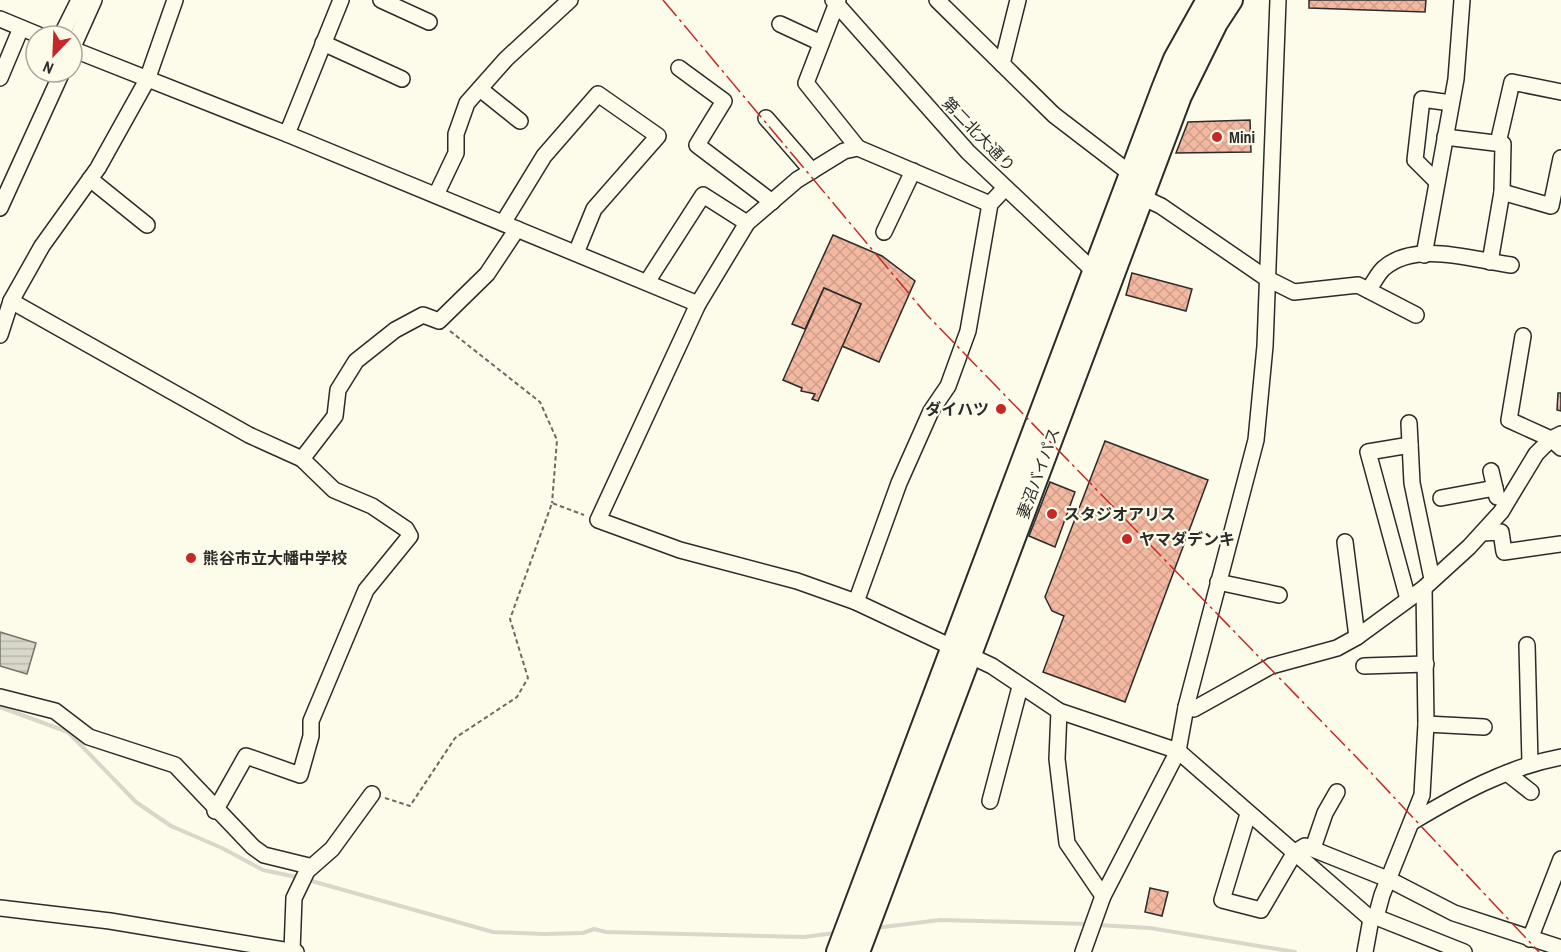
<svg xmlns="http://www.w3.org/2000/svg" width="1561" height="952" font-family="'Archivo Narrow','Noto Sans JP',sans-serif">
  <defs>
    <pattern id="water-rules" width="6" height="5" patternUnits="userSpaceOnUse" patternTransform="scale(1.5)"><rect width="6" height="5" fill="#d8d7c9"/><path d="M0 2.5h6" fill="none" stroke="#bab9ad"/></pattern>
    <pattern id="building-cross-hatch" width="8" height="8" patternUnits="userSpaceOnUse" patternTransform="scale(1.5)"><rect width="8" height="8" fill="#f2b8a0"/><path d="M0 0l8 8M0 8l8-8" fill="none" stroke="#d09e8a"/></pattern>
  </defs>
  <rect width="100%" height="100%" fill="#fdfbea"/>
  <!-- water -->
  <path fill="url(#water-rules)" stroke="#74746e" stroke-width="1.5" d="M0 632 36 643 27 674 0 666Z"/>
  <g fill="none" stroke-linecap="round" stroke-linejoin="round">
    <!-- stream -->
    <g stroke="#d8d7c9" stroke-width="4">
      <path d="M0 707 68 732 136 802 171 826 222 848 263 870 301 878"/>
      <path d="M308 880 493 932 544 934 583 933 594 929 606 932 804 937 835 933"/>
      <path d="M1097 925 1150 928 1295 952"/>
      <path d="M875 928 940 920 1089 924"/>
    </g>
  </g>
  <!-- building -->
  <g fill="url(#building-cross-hatch)" stroke="#2b2b2b" stroke-width="1.5">
    <path d="M1309 0H1426L1425 12 1309 8Z"/>
    <path d="M1250 120 1251 152 1176 153 1188 122Z"/>
    <path d="M833 235 882 256 915 281 879 362 842 346 861 304 824 288 805 329 792 324Z"/>
    <path d="M1132 273 1192 289 1186 311 1126 295Z"/>
    <path d="M824 288 861 304 818 401 812 399 815 394 801 391 802 388 783 380Z"/>
    <path d="M1558 393H1561V411L1557 410Z"/>
    <path d="M1105 441 1208 480 1125 702 1043 672 1064 616 1052 611 1045 597Z"/>
    <path d="M1050 482 1075 492 1055 547 1029 536Z"/>
    <path d="M1150 888 1168 892 1162 916 1145 912Z"/>
  </g>
  <g fill="none" stroke-linecap="round" stroke-linejoin="round">
    <defs>
      <g id="minor">
        <path d="M381 0 429 22"/>
        <path d="M833 0 968 152 1099 276"/>
        <path d="M838 0 806 83 858 148"/>
        <path d="M937 0 1054 115 1131 174"/>
        <path d="M0 19 41 36"/>
        <path d="M780 24 821 43"/>
        <path d="M61 36 79 0"/>
        <path d="M323 43 402 79"/>
        <path d="M72 49 287 134 698 304"/>
        <path d="M72 49 94 0"/>
        <path d="M1002 64 1018 0"/>
        <path d="M679 68 724 101 697 145 772 202"/>
        <path d="M0 78 21 28"/>
        <path d="M480 89 520 121"/>
        <path d="M766 118 812 171"/>
        <path d="M287 134 341 0"/>
        <path d="M1445 137 1503 144 1502 192 1490 262"/>
        <path d="M1498 143 1512 82 1561 92"/>
        <path d="M90 179 147 225"/>
        <path d="M1437 182 1415 160 1422 99 1451 103"/>
        <path d="M1502 192 1551 206 1561 158"/>
        <path d="M436 195 456 153V134L467 103 506 59 570 0"/>
        <path d="M1142 197 1161 206 1266 278 1294 292 1358 285 1416 315"/>
        <path d="M990 204 858 148 844 151 797 180 747 223 698 304 598 520 680 550 797 581 856 602 992 666 1059 711 1178 751 1371 919"/>
        <path d="M0 208 62 72"/>
        <path d="M503 223 544 156 598 94 658 136 594 209 576 253"/>
        <path d="M884 232 913 171"/>
        <path d="M1424 255 1456 79 1462 0"/>
        <path d="M647 282 703 195 747 223"/>
        <path d="M1368 290C1373 284 1378 273 1384 268 1416 240 1474 260 1511 265"/>
        <path d="M11 301 249 435 302 459 334 490 372 506 406 529 410 536 366 590 311 721V736L300 775 246 756 215 811"/>
        <path d="M0 335 11 301 42 246 98 168 147 80 175 0"/>
        <path d="M1523 336 1509 420 1551 439 1561 448"/>
        <path d="M1409 423 1412 483 1432 579"/>
        <path d="M302 459 335 416 338 390 356 361 395 330 423 315 439 321 487 274 517 229"/>
        <path d="M1491 471 1497 497"/>
        <path d="M1441 498 1495 488"/>
        <path d="M1482 533 1501 532 1504 552 1561 544"/>
        <path d="M1345 542 1357 637"/>
        <path d="M1218 582 1279 595"/>
        <path d="M1408 599 1368 452 1410 445"/>
        <path d="M856 602 899 483 931 411 948 386 968 331 990 204 1005 188"/>
        <path d="M1527 645 1530 763"/>
        <path d="M1364 666 1426 664"/>
        <path d="M0 697 55 711 89 737 175 765 253 847 264 855 309 866"/>
        <path d="M1186 707 1194 709 1271 666 1337 648 1357 637 1424 588 1469 547 1501 512 1536 454 1551 439 1561 434"/>
        <path d="M1059 711 1057 759 1067 843 1103 896"/>
        <path d="M1426 724 1484 727"/>
        <path d="M1507 773 1531 792"/>
        <path d="M990 801 1020 687"/>
        <path d="M1248 814 1222 900 1261 910 1295 852 1305 846 1390 880 1454 913 1561 948"/>
        <path d="M1412 822C1459 794 1507 767 1561 757"/>
        <path d="M1313 848 1325 813 1337 792"/>
        <path d="M0 908 110 921 296 952"/>
        <path d="M1376 917 1464 952"/>
        <path d="M1530 939 1561 859"/>
        <path d="M292 951 294 898 307 871 332 849 372 794"/>
        <path d="M1083 952 1103 896 1178 751 1186 707 1256 440 1265 346 1278 0"/>
        <path d="M1365 952 1371 919 1376 917 1382 895 1422 795 1426 724 1424 588"/>
      </g>
      <g id="highway">
        <path d="M838 952 1163 89 1175 59 1208 0"/>
        <path d="M858 952 1180 96 1216 23 1231 0"/>
      </g>
    </defs>
    <!-- minor casing -->
    <use href="#minor" stroke="#2b2b2b" stroke-width="18"/>
    <!-- highway casing -->
    <use href="#highway" stroke="#2b2b2b" stroke-width="26"/>
    <!-- path -->
    <g stroke="#6a6964" stroke-width="2" stroke-dasharray="4.5 3" stroke-linecap="butt">
      <path d="M450 331 540 402 557 440 552 503"/>
      <path d="M385 798 410 806 455 738 517 697 528 678 510 619 552 503 584 515"/>
    </g>
    <!-- minor -->
    <use href="#minor" stroke="#fdfbea" stroke-width="15"/>
    <!-- highway -->
    <use href="#highway" stroke="#fdfbea" stroke-width="22"/>
    <!-- power -->
    <path stroke="#c62828" stroke-width="1.5" stroke-dasharray="21 4.5 3 4.5" stroke-linecap="butt" d="M663 0 927 315 1360 761 1539 952"/>
  </g>
  <!-- markers -->
  <g fill="#c62828" stroke="#fdfbea" stroke-width="2">
    <circle cx="1217" cy="137" r="6"/>
    <circle cx="1001" cy="409" r="6"/>
    <circle cx="1052" cy="514" r="6"/>
    <circle cx="1127" cy="539" r="6"/>
    <circle cx="191" cy="558" r="6"/>
  </g>
  <g text-anchor="middle" dominant-baseline="central" stroke-width="4.5" stroke-linejoin="round" paint-order="stroke">
    <!-- street labels -->
    <g font-size="16" fill="#2b2b2b" stroke="#fdfbea">
      <text transform="translate(979 134) rotate(46)">第二北大通り</text>
      <text transform="translate(1038 473) rotate(-70)">妻沼バイパス</text>
    </g>
    <!-- poi labels -->
    <g font-size="16" font-weight="bold" fill="#2b2b2b" stroke="#fdfbea" text-anchor="start">
      <text x="1229" y="137">Mini</text>
      <text x="989" y="409" text-anchor="end">ダイハツ</text>
      <text x="1064" y="514">スタジオアリス</text>
      <text x="1139" y="539">ヤマダデンキ</text>
      <text x="203" y="558">熊谷市立大幡中学校</text>
    </g>
  </g>
  <!-- north arrow -->
  <g transform="translate(54 54) rotate(203)"><circle r="28" fill="#fdfbea" stroke="#a9a89e" stroke-width="1.5"/>
  <path d="M0-4.5L10 22L0 15L-10 22Z" fill="#c62828"/>
  <text y="-9" font-size="16" font-weight="bold" text-anchor="middle" fill="#2b2b2b">N</text>
  </g>
</svg>
